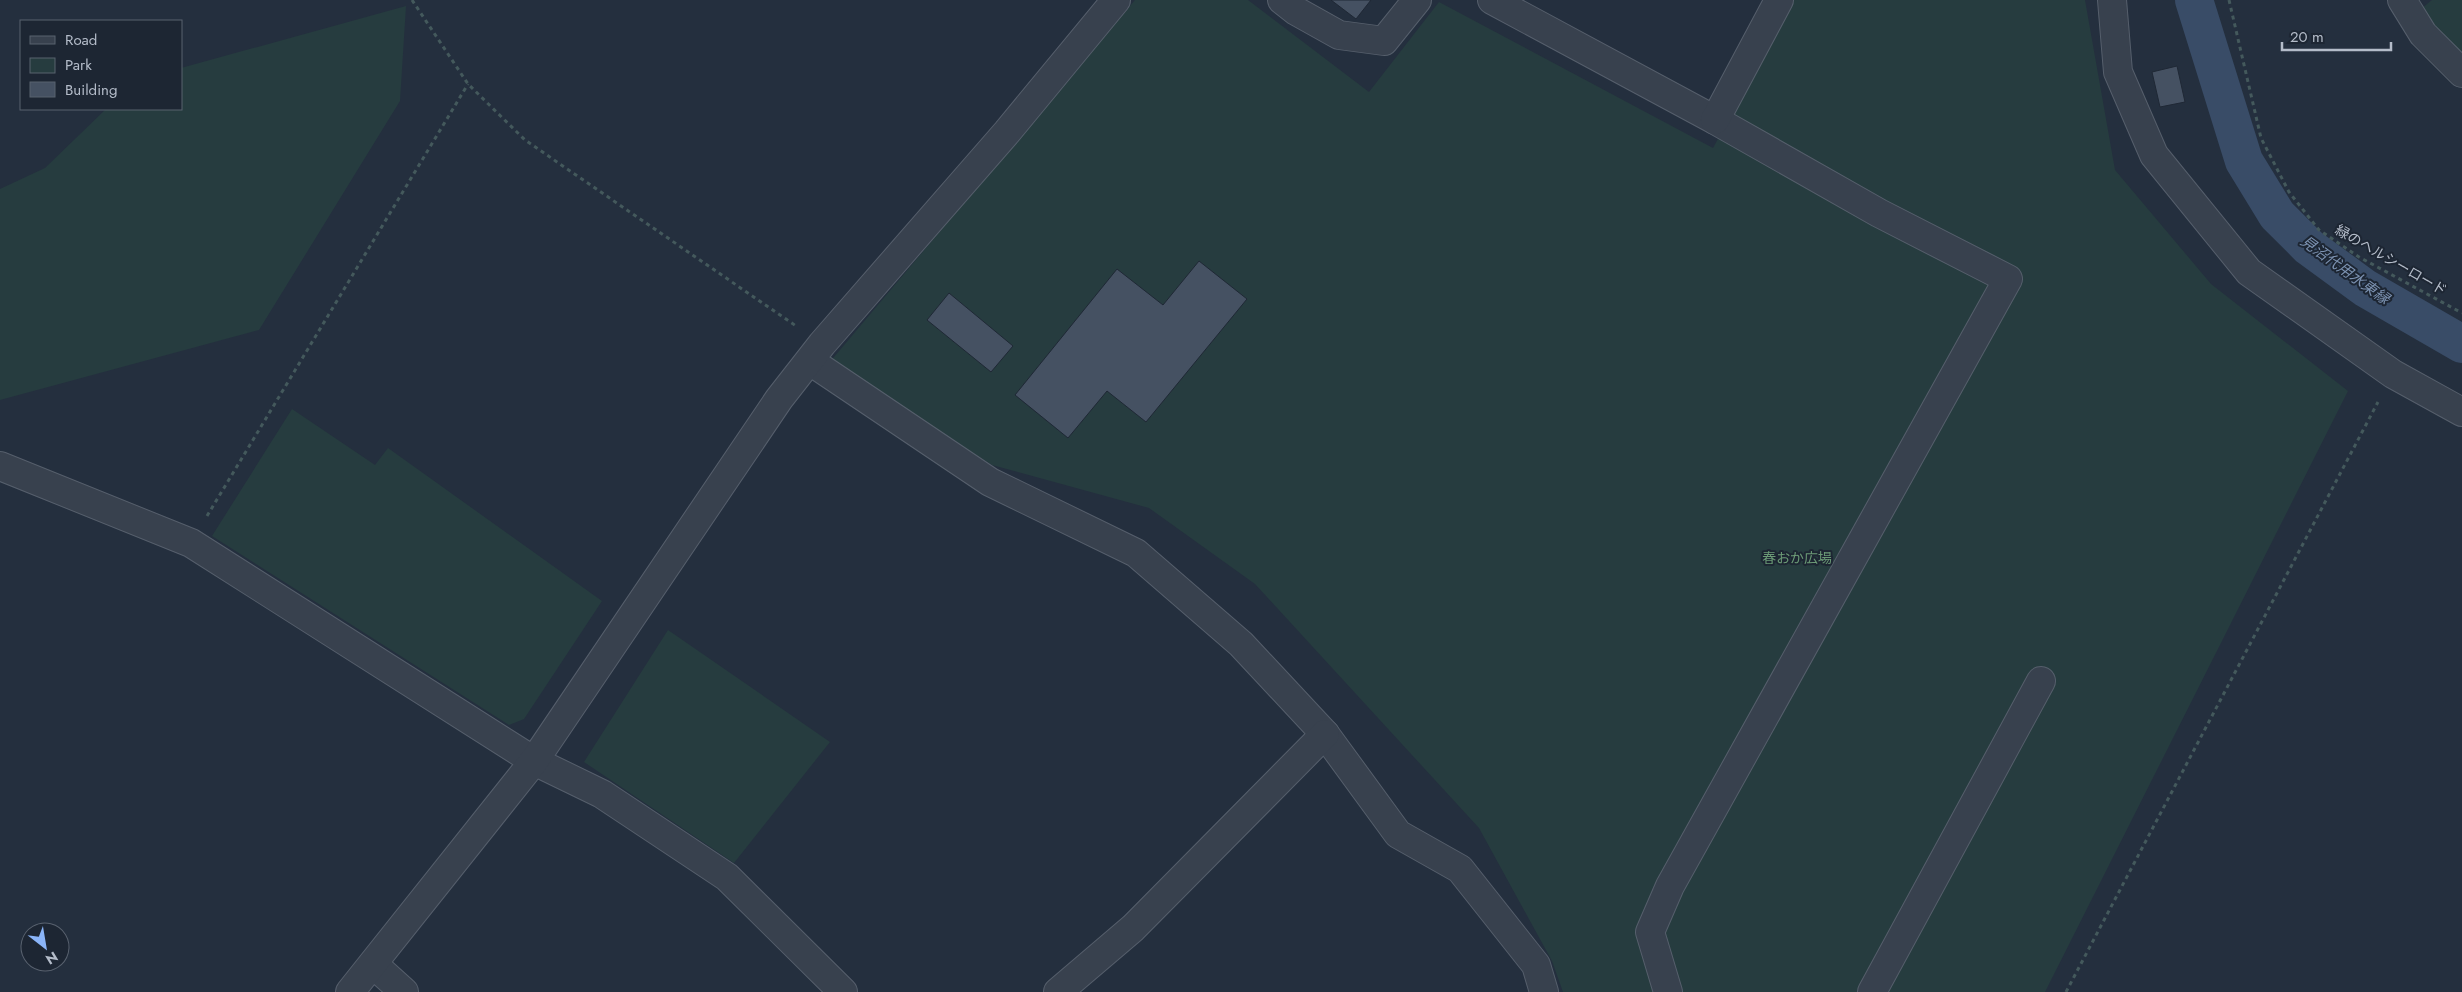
<svg xmlns="http://www.w3.org/2000/svg" width="2462" height="992" font-family="Jost,'Noto Sans JP',sans-serif">
  <rect width="100%" height="100%" fill="#242f3e"/>
  <!-- green -->
  <g fill="#263c3f">
    <path d="M1135 0H1248L1369 92 1439 2 1713 148 1794 0H2085L2115 170 2211 284 2348 391 2045 992H1563L1552 961 1479 828 1255 584 1149 508 992 465 829 363Z"/>
    <path d="M2432 0H2462V56L2410 18Z"/>
    <path d="M406 6 400 101 259 330 0 400V189L45 168 106 109H181V68Z"/>
    <path d="M292 409 375 465 388 448 602 601 524 719 509 725 212 536Z"/>
    <path d="M668 630 830 742 734 863 584 762Z"/>
  </g>
  <g fill="none" stroke-linecap="round" stroke-linejoin="round">
    <!-- canal -->
    <path stroke="#394c67" stroke-width="38" d="M2194 0 2244 161 2277 215 2309 247 2365 288 2462 344"/>
  </g>
  <!-- building -->
  <g fill="#455162" stroke="#1f2835">
    <path d="M1331 0H1371L1356 19Z"/>
    <path d="M2177 66 2185 102 2160 107 2152 72Z"/>
    <path d="M1199 261 1247 299 1146 422 1107 391 1068 438 1015 395 1117 269 1163 305Z"/>
    <path d="M949 293 1013 346 991 372 927 320Z"/>
  </g>
  <g fill="none" stroke-linecap="round" stroke-linejoin="round">
    <defs>
      <g id="minor">
        <path d="M1282 0 1296 11 1339 35 1384 41 1417 0"/>
        <path d="M1492 0 1715 120 1879 213 2008 279 1670 886 1650 932 1668 992"/>
        <path d="M2112 0 2118 72 2154 155 2249 272 2393 374 2462 412"/>
        <path d="M2402 0 2423 34 2462 73"/>
        <path d="M1715 120 1779 0"/>
        <path d="M810 361 990 482 1136 553 1241 644 1325 734 1398 834 1460 869 1536 965 1544 992"/>
        <path d="M0 466 191 543 534 761 602 794 727 877 843 992"/>
        <path d="M373 964 404 992"/>
        <path d="M350 992 534 761 779 399 822 344 1007 132 1116 0"/>
        <path d="M1058 992 1133 928 1325 734"/>
        <path d="M1872 992 2041 681"/>
      </g>
    </defs>
    <!-- minor casing -->
    <use href="#minor" stroke="#565f6c" stroke-width="30"/>
    <!-- path -->
    <g stroke="#44595c" stroke-width="3" stroke-dasharray="4 4" stroke-linecap="butt">
      <path d="M412 0 468 84 525 140 796 326"/>
      <path d="M2229 0 2261 138 2289 192 2319 230 2359 257 2462 313"/>
      <path d="M207 516 468 84"/>
      <path d="M2066 992 2378 402"/>
    </g>
    <!-- minor -->
    <use href="#minor" stroke="#38414e" stroke-width="28"/>
  </g>
  <g text-anchor="middle" dominant-baseline="central" stroke-width="4" stroke-linejoin="round" paint-order="stroke">
    <!-- street labels -->
    <g font-size="14" fill="#b4bcc9" stroke="#1d2633">
      <text transform="translate(2391 260) rotate(30)">緑のヘルシーロード</text>
    </g>
    <!-- park labels -->
    <g font-size="14" fill="#6b9a76" stroke="#1d2633">
      <text x="1797" y="558">春おか広場</text>
    </g>
    <!-- water labels -->
    <g font-size="15" font-style="italic" fill="#7c92b1" stroke="#1d2633">
      <text transform="translate(2345 270) rotate(36)">見沼代用水東縁</text>
    </g>
  </g>
  <!-- legend -->
  <rect x="20" y="20" width="162" height="90" fill="#1d2633" stroke="#59626f"/>
  <rect x="30" y="36" width="25" height="8" fill="#38414e" stroke="#59626f"/>
  <text x="65" y="45" font-size="15" fill="#b4bcc9">Road</text>
  <rect x="30" y="58" width="25" height="15" fill="#263c3f" stroke="#59626f"/>
  <text x="65" y="70" font-size="15" fill="#b4bcc9">Park</text>
  <rect x="30" y="82" width="25" height="15" fill="#455162" stroke="#59626f"/>
  <text x="65" y="95" font-size="15" fill="#b4bcc9">Building</text>
  <!-- north arrow -->
  <g transform="translate(45 947) rotate(149)"><circle r="24" fill="#1d2633" stroke="#59626f"/>
  <path d="M0-4L9 19L0 12L-9 19Z" fill="#8ab4f8"/>
  <text y="-8" font-size="14" font-weight="bold" text-anchor="middle" fill="#b4bcc9">N</text>
  </g>
  <!-- scale -->
  <path d="M2282 42v8h109v-8" fill="none" stroke="#b4bcc9" stroke-width="2.5"/>
  <text x="2290" y="42" font-size="15" fill="#b4bcc9" stroke="#1d2633" stroke-width="4" paint-order="stroke">20 m</text>
</svg>
